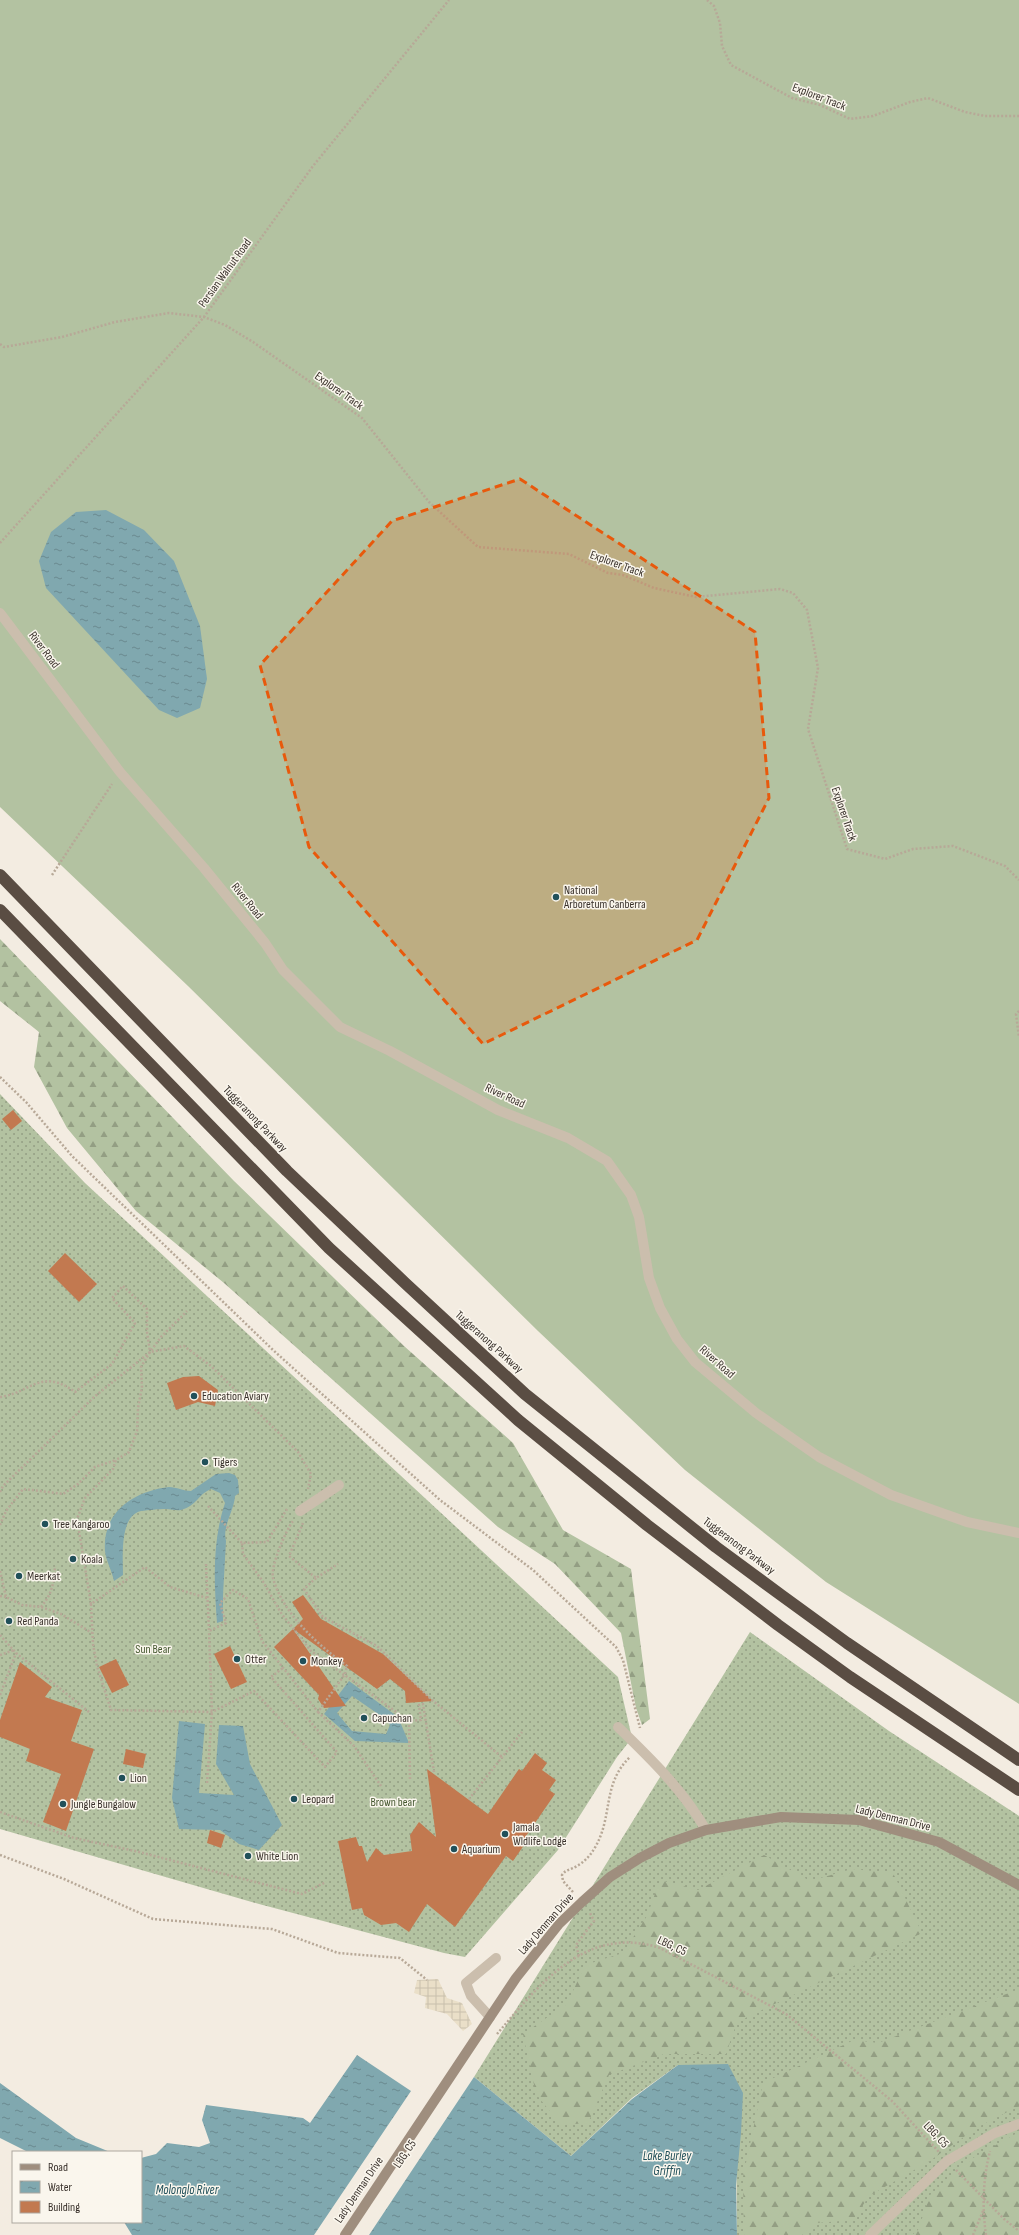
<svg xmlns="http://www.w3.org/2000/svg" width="1019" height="2235" font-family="'Sofia Sans Condensed',sans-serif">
  <defs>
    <pattern id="grass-dots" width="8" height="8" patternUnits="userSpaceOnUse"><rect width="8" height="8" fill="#b3c2a1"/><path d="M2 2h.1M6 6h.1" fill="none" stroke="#939e83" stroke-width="1.8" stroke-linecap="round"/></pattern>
    <pattern id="forest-firs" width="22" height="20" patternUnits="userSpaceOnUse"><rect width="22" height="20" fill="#b3c2a1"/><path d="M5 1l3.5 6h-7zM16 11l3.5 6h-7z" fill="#939e83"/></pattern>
    <pattern id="plaza-grid" width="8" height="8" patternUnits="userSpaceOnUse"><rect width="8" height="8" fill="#eadfc8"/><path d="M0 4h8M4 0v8" fill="none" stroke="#c9c0ac"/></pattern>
    <pattern id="water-ripples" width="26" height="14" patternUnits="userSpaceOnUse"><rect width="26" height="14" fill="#80a8af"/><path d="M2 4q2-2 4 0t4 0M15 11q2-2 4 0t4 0" fill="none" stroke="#6a898f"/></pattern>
  </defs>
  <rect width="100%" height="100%" fill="#f3ece1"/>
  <!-- grass -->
  <g fill="url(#grass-dots)">
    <path d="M0 1094 85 1183 618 1677 632 1738 617 1757 558 1850 465 1957 444 1953 259 1904 0 1829Z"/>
    <path d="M750 1632 889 1731 1019 1816V2235H737L736 2124 678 2065 632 2098 571 2156 474 2077Z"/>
  </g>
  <!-- forest -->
  <g fill="url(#forest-firs)">
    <path d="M0 939 234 1181 404 1346 513 1443 563 1530 631 1569 650 1719 642 1725 636 1708 621 1633 555 1564 498 1527 224 1283 136 1211 67 1128 34 1067 39 1032 0 1001Z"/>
    <path d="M764 1855 810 1881 852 1869 893 1873 922 1933 737 2022 726 2054H664L609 2075 588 2123 561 2125 536 2094 523 2034 567 2004 585 1965 623 1953 647 1916 660 1880 698 1890Z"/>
    <path d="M1019 1989V2106L978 2127 928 2162 869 2196 853 2220 816 2223 802 2235H744L743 2177 763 2083 854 2040 878 2043Z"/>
    <path d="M1019 2132V2235H912L918 2230 930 2195 973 2158Z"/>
  </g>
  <!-- garden -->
  <path fill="#b3c2a1" d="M0 0H1019V1704L826 1582 685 1470 538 1331 188 986 0 807Z"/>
  <!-- plaza -->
  <path fill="url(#plaza-grid)" d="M438 1979 447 1998 462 2003 472 2024 463 2031 447 2014 425 2008 426 1997 414 1993 417 1980Z"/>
  <!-- water -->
  <g fill="url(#water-ripples)" fill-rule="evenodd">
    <path d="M106 510 144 530 174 561 200 626 207 679 200 708 177 718 159 710 46 588 39 561 51 532 76 512Z"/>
    <path d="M229 1473 235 1475 238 1480 239 1493 235 1496C234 1511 222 1527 226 1541L223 1595V1621L217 1623C214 1582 212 1542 225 1503L220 1493 211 1489C197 1495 198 1505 181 1510 176 1511 171 1509 166 1509 159 1509 148 1510 141 1511 119 1516 123 1558 123 1575L114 1581C112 1571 106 1561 105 1551 102 1512 134 1491 169 1487 176 1487 184 1491 191 1491L216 1474Z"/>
    <path d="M349 1681 398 1717 409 1743 355 1741 324 1714ZM352 1696 384 1718 390 1725 386 1734 352 1731 337 1713Z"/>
    <path d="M179 1721 205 1724 199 1793 234 1795 216 1764 219 1725 243 1726 250 1764 282 1825 259 1850 239 1844 220 1830 179 1829 172 1798Z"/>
    <path d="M357 2055 411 2091 314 2235H132L124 2222H141V2158L156 2154 167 2143 199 2147 210 2143 202 2120 206 2105 303 2118 310 2123Z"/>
    <path d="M728 2064 743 2093 741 2133 736 2185 737 2235H369L474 2077 571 2156 632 2099 678 2065Z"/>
    <path d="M0 2083 76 2138 110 2152H28L0 2138Z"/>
  </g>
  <!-- building -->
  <g fill="#c27950">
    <path d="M13 1110 22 1121 11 1130 2 1119Z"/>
    <path d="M65 1253 97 1284 79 1302 48 1271Z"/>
    <path d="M199 1376 218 1390 215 1406 198 1402 176 1410 167 1383 183 1377Z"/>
    <path d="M303 1595 321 1619 383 1654 433 1701 406 1703 405 1691 390 1679 377 1689 293 1629 303 1619 292 1602Z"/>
    <path d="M293 1629 346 1706 324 1708 318 1699 319 1695 274 1647Z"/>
    <path d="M230 1646 247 1682 231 1689 214 1654Z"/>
    <path d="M116 1659 129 1685 112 1693 99 1667Z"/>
    <path d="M20 1662 52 1687 45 1697 82 1710 71 1741 94 1749 66 1831 43 1822 61 1774 26 1761 30 1749 0 1737V1720Z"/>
    <path d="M126 1749 146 1754 143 1768 123 1764Z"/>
    <path d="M535 1753 547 1763 542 1770 556 1780 549 1790 555 1794 526 1836 529 1838 513 1861 506 1856 455 1927 427 1904 409 1932 396 1923 381 1925 364 1915 362 1908 352 1910 338 1841 356 1837 359 1846H362L367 1862 376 1848 384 1855 412 1851 410 1835 419 1822 436 1837 427 1769 488 1814 519 1769 522 1771Z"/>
    <path d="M210 1830 225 1835 221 1848 207 1843Z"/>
  </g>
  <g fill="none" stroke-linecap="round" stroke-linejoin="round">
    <!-- path -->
    <g stroke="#b7a897" stroke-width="2.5" stroke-dasharray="2 2" stroke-linecap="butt">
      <path d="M707 0 714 6 720 23 722 46 731 65 792 98 820 105 850 119 873 116 910 102 928 98 965 112 985 116H1019"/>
      <path d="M0 344 4 347 62 337 115 322 169 313 204 317 225 325 253 342 362 418 429 502 478 547 569 554 608 573 623 575 654 588 696 597 780 589 793 593 807 610 818 668 808 729 847 849 885 859 913 849 953 846 1005 866 1019 880"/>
      <path d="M0 543 204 317 313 166 449 0"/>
      <path d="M52 875 112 784"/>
      <path d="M1019 1011 1016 1014 1019 1037"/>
      <path d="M0 1077 26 1102 72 1156 273 1350 440 1500 533 1570 616 1647 623 1660 640 1728"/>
      <path d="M0 1397C31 1393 41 1367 75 1392L112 1364 135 1323 112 1298 123 1286 147 1309V1332L150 1352"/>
      <path d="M0 1492 3 1486 94 1397 150 1352 161 1337 187 1311"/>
      <path d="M208 1506 242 1543"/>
      <path d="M287 1509 267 1542 242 1543 243 1554 264 1583 281 1613 311 1651 409 1721 421 1720 419 1705 423 1704 434 1772"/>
      <path d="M303 1523 289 1556 316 1578 338 1564"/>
      <path d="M0 1525 6 1511 23 1489 63 1494 78 1484 95 1467 116 1460"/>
      <path d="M206 1564 209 1631 226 1623 220 1603 233 1590 248 1599 262 1641 318 1712 345 1674 347 1666C318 1645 283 1614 273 1578 270 1567 286 1530 293 1521"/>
      <path d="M0 1571 6 1597 22 1605 41 1607 61 1614 92 1633"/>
      <path d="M316 1578 304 1589 323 1617 377 1646 432 1700 502 1757"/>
      <path d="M0 1596 6 1597"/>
      <path d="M207 1598 170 1587 145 1567 91 1604 77 1519 85 1498 113 1469 116 1460 129 1452 137 1431 138 1408 142 1387 141 1367 150 1352 184 1346 211 1366 298 1452 311 1474 308 1489"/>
      <path d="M91 1604 93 1644 97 1666 111 1710 212 1712 254 1691 325 1767 337 1752 271 1677 283 1668"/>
      <path d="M41 1607C52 1594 54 1583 55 1566"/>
      <path d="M0 1635 16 1653 89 1712"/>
      <path d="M0 1655 14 1650"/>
      <path d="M0 1695 16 1653"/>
      <path d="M318 1712 354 1746 381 1786"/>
      <path d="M409 1721 410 1779"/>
      <path d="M207 1783 212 1712 209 1631"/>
      <path d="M469 1799 522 1732"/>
      <path d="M0 1812 74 1838 135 1851 302 1894 326 1882"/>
      <path d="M0 1855 64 1879 153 1919 272 1929 338 1953 400 1958 427 1980"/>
      <path d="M573 1892 563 1881 562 1875C566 1869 571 1870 577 1866 584 1862 590 1856 594 1849 614 1817 601 1785 630 1757"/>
      <path d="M579 1956 576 1945 594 1921 590 1913"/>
      <path d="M497 2034C540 1984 586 1924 660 1948L786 2014 892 2101 939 2152"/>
      <path d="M956 2170 1004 2219 1019 2231"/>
      <path d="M973 2235 983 2211"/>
      <path d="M986 2235C982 2207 983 2179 990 2151"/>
    </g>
    <!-- lane -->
    <g stroke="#cbbead" stroke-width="10">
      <path d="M0 613 120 772 204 868 265 943 283 970 340 1027 390 1051 498 1110 568 1138 607 1161 631 1195 639 1217 649 1278 660 1308 677 1339 695 1362 756 1413 819 1457 891 1495 967 1522 1019 1533"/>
      <path d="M300 1511 339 1485"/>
      <path d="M618 1727C651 1759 683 1790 706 1830"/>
      <path d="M490 2017 471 1996 466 1983 496 1958"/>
      <path d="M870 2235 947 2161 995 2133 1019 2124"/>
    </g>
    <!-- secondary -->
    <path stroke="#9f8e7e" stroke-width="10" d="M345 2235 516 1978 559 1924 582 1902 610 1877 640 1858 669 1843 706 1830 781 1817 859 1820 939 1842 1019 1885"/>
    <!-- highway -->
    <g stroke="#5a4d43" stroke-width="12">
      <path d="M0 875 287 1171 405 1283 525 1394 716 1547 781 1595 847 1643 1019 1760"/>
      <path d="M0 910 329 1248 518 1420 647 1525 778 1625 850 1677 1019 1790"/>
    </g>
  </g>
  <!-- marked area -->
  <path fill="#e8590c" fill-opacity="0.2" stroke="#e8590c" stroke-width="3" stroke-dasharray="8 5" stroke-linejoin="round" d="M520 479 755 632 769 798 697 940 483 1044 309 847 260 665 392 521Z"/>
  <!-- markers -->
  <g fill="#21505a" stroke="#faf6ed" stroke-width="1.5">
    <circle cx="556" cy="897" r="4"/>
    <circle cx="194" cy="1396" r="4"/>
    <circle cx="205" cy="1462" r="4"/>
    <circle cx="45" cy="1524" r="4"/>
    <circle cx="73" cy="1559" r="4"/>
    <circle cx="19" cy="1576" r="4"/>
    <circle cx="9" cy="1621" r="4"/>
    <circle cx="237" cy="1659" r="4"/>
    <circle cx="303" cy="1661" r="4"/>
    <circle cx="364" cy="1718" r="4"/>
    <circle cx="122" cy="1778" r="4"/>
    <circle cx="294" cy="1799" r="4"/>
    <circle cx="63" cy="1804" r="4"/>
    <circle cx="505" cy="1834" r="4"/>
    <circle cx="454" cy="1849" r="4"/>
    <circle cx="248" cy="1856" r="4"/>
  </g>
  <g text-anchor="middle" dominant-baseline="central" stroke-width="3" stroke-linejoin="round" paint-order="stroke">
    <!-- street labels -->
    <g font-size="12" fill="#39312b" stroke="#faf6ed">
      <text transform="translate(819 97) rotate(21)">Explorer Track</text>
      <text transform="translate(225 273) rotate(-54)">Persian Walnut Road</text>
      <text transform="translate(339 391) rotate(35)">Explorer Track</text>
      <text transform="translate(617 564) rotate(20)">Explorer Track</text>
      <text transform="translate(44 650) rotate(53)">River Road</text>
      <text transform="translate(844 814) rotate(71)">Explorer Track</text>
      <text transform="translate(247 901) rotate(51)">River Road</text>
      <text transform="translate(505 1096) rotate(25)">River Road</text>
      <text transform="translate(255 1119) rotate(46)">Tuggeranong Parkway</text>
      <text transform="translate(489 1342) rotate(42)">Tuggeranong Parkway</text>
      <text transform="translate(717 1362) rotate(42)">River Road</text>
      <text transform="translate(739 1546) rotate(37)">Tuggeranong Parkway</text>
      <text transform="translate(893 1818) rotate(14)">Lady Denman Drive</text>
      <text transform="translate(546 1924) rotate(-49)">Lady Denman Drive</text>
      <text transform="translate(672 1946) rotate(25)">LBG, C5</text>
      <text transform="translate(936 2135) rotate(47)">LBG, C5</text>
      <text transform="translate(405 2154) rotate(-56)">LBG, C5</text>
      <text transform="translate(359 2190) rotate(-56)">Lady Denman Drive</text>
    </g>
    <!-- poi labels -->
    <g font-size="12" fill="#39312b" stroke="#faf6ed" text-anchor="start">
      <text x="564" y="890">National<tspan x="564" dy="14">Arboretum Canberra</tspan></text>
      <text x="202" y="1396">Education Aviary</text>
      <text x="213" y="1462">Tigers</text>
      <text x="53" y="1524">Tree Kangaroo</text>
      <text x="81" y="1559">Koala</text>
      <text x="27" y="1576">Meerkat</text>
      <text x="17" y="1621">Red Panda</text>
      <text x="245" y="1659">Otter</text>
      <text x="311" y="1661">Monkey</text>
      <text x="372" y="1718">Capuchan</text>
      <text x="130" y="1778">Lion</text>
      <text x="302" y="1799">Leopard</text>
      <text x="71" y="1804">Jungle Bungalow</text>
      <text x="513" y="1827">Jamala<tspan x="513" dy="14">Wldlife Lodge</tspan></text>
      <text x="462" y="1849">Aquarium</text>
      <text x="256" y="1856">White Lion</text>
    </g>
    <!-- park labels -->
    <g font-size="12" fill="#44572f" stroke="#faf6ed">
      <text x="153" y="1649">Sun Bear</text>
      <text x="393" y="1802">Brown bear</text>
    </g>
    <!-- water labels -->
    <g font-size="13" font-style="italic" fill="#21505a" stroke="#faf6ed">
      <text x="667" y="2156">Lake Burley<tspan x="667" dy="15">Griffin</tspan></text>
      <text x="187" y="2190">Molonglo River</text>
    </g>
  </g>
  <!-- legend -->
  <rect x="12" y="2151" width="130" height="72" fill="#faf6ed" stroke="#ada79f"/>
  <rect x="20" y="2164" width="20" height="6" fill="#9f8e7e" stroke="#ada79f"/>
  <text x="48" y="2171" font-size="12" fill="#39312b">Road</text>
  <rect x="20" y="2181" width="20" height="12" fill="url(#water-ripples)" stroke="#ada79f"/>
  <text x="48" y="2191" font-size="12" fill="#39312b">Water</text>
  <rect x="20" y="2201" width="20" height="12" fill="#c27950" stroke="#ada79f"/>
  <text x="48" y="2211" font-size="12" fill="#39312b">Building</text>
</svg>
